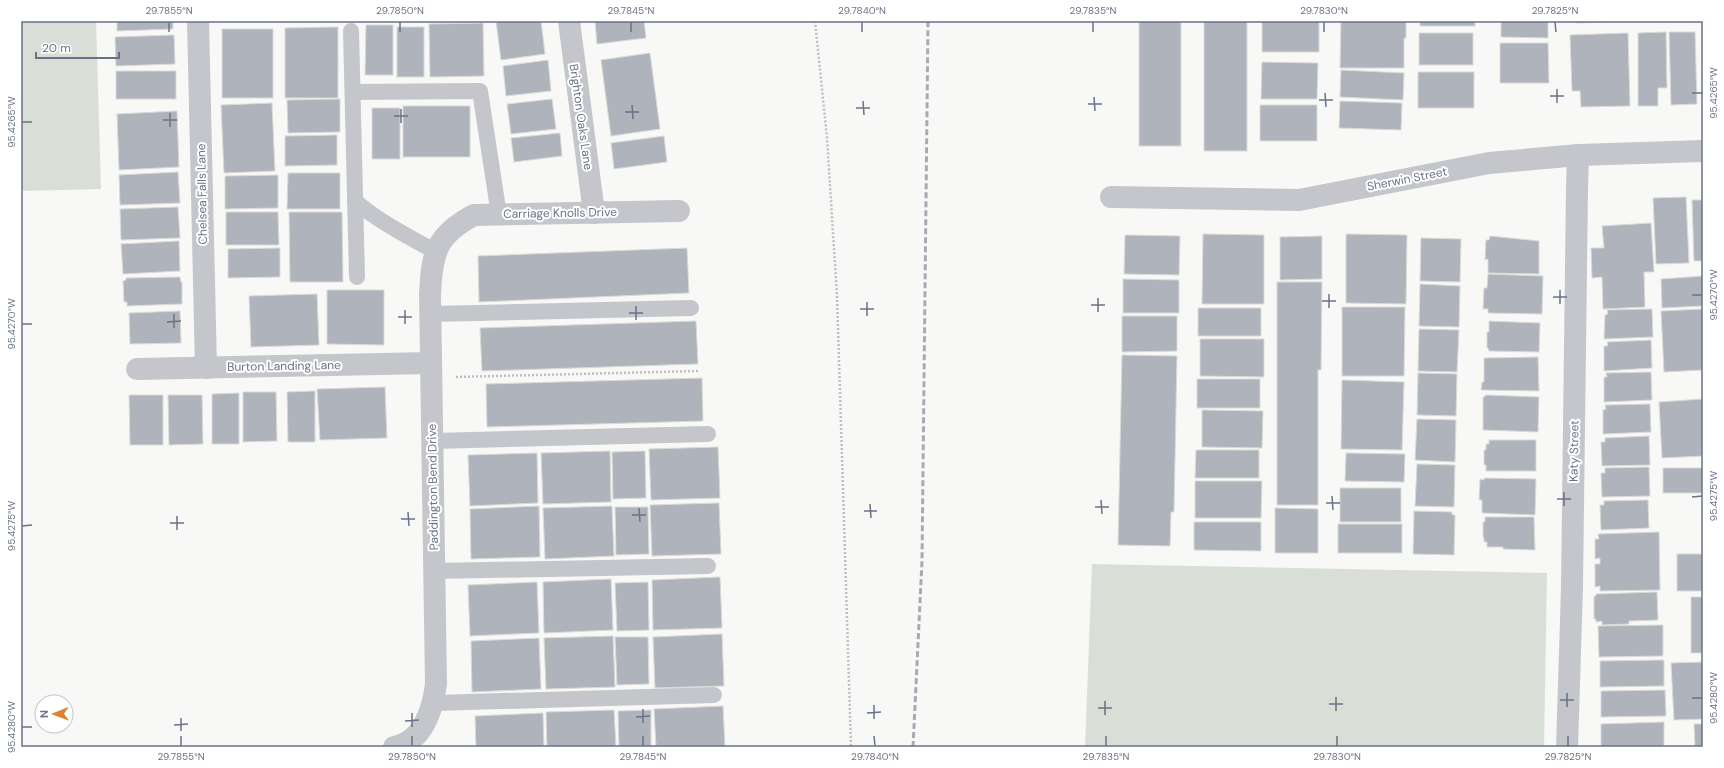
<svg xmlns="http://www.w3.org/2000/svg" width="1724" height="768" font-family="'DM Sans',sans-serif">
  <rect width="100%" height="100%" fill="#f8f9f6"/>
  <!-- green -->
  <g fill="#d9dfd7">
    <path d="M21 21H96L101 189 21 191Z"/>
    <path d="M1092 564 1547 573 1544 747H1085Z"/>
  </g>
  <!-- building -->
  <g fill="#afb3bb" stroke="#dadad8">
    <path d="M117 21H173V29L117 31Z"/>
    <path d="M496 21H541L545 54 501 60Z"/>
    <path d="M595 21H644L646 38 597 44Z"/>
    <rect x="1139" y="21" width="42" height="125"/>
    <rect x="1204" y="21" width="43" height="130"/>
    <rect x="1262" y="21" width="57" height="31"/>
    <path d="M1341 21H1406V38H1404V68H1340Z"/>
    <rect x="1420" y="21" width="55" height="5"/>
    <path d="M1501 21H1548V38L1501 37Z"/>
    <path d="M1576 21H1630L1576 23Z"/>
    <path d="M483 23 484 76 430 77 429 24Z"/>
    <path d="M366 25H393V75H365Z"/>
    <path d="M338 27V98H285V28Z"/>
    <rect x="397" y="27" width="27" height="50"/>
    <rect x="222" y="29" width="51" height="69"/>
    <path d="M1666 32 1667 88H1658V106H1638V33Z"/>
    <path d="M1669 32H1695L1697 104 1671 105Z"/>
    <rect x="1419" y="33" width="54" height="32"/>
    <path d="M1628 33 1630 106 1581 107 1580 91H1572L1570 35Z"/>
    <path d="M174 35 175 64 116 66 115 37Z"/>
    <path d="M1500 43H1548L1549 83H1500Z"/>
    <path d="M650 53 660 129 611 136 601 60Z"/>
    <path d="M548 60 551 91 506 96 503 66Z"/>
    <path d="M1262 62 1318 63 1317 99H1261Z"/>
    <path d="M1341 70 1404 73 1403 100 1340 97Z"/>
    <rect x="116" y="71" width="60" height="28"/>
    <rect x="1418" y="72" width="56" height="36"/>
    <path d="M340 99V132L288 133 287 100Z"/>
    <path d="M552 99 556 129 511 134 507 104Z"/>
    <path d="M1340 101 1402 103 1401 130 1339 128Z"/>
    <path d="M272 103 275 171 224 173 221 105Z"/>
    <rect x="1260" y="105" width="57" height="36"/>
    <rect x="403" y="106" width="67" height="51"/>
    <rect x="372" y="108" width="28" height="51"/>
    <path d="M177 111 179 167 119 170 117 114Z"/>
    <path d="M560 133 562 156 514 162 511 138Z"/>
    <path d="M337 135V165L285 166V136Z"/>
    <path d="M664 136 667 162 614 169 611 143Z"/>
    <path d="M178 172 180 203 120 205 119 175Z"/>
    <path d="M288 173H340V209H287Z"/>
    <path d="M278 175V208L225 209V176Z"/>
    <path d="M1686 197 1689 263 1656 264 1653 198Z"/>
    <path d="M1692 200H1703V261H1694Z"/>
    <path d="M178 207 180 238 121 240 120 209Z"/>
    <path d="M226 212H278L279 245H226Z"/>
    <path d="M289 212H342L343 282H290Z"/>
    <path d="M1651 223 1654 272H1644L1645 307 1603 309 1602 277 1592 278 1591 248H1604L1602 226Z"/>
    <path d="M1203 234 1264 235V304H1202Z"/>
    <path d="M1346 234 1407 235 1406 304 1346 303Z"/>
    <path d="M1125 235 1180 236 1179 275 1124 274Z"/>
    <path d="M1322 236V279L1280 280V237Z"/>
    <path d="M1490 236 1539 241V274L1488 273V259L1485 260 1486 240H1489Z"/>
    <path d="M1421 238 1461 239 1460 282 1420 281Z"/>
    <path d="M179 241 180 271 123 274 121 244Z"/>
    <path d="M280 248V277L228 278V249Z"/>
    <path d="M687 248 689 293 479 302 478 256Z"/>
    <path d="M1488 274 1543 276 1542 314 1488 313V309H1483L1484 288H1487Z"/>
    <path d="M1703 276V306L1662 308 1661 279Z"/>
    <path d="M180 277 181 282H182V304L127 306V302H124L123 281 126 280V278Z"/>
    <path d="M1123 279 1179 280V313H1123Z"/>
    <path d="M1277 282H1322L1321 370H1318V505H1277Z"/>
    <path d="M1420 284 1460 286 1459 327 1419 326Z"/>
    <path d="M327 290H384V345L327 344Z"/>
    <path d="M317 294 319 345 251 347 249 296Z"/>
    <path d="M1342 307H1405L1404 376H1342Z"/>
    <rect x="1198" y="308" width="63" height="28"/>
    <path d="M1652 309 1653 337 1604 339 1605 315 1608 314 1607 310Z"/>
    <path d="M1703 309V370L1664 372 1661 311Z"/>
    <path d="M180 311 181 343 130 344 129 313Z"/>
    <path d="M1122 316H1177V351L1122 352Z"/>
    <path d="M696 321 698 364 482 371 480 328Z"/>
    <path d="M1489 321 1540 323 1539 352 1489 351 1488 348H1487V332H1489Z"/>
    <path d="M1419 329 1459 330 1457 372 1418 371Z"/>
    <path d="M1200 339H1264V377L1200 376Z"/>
    <path d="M1651 340 1652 368 1604 371V346H1608L1607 342Z"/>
    <path d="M1122 355 1177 356 1174 512H1171L1170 546 1118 545Z"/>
    <path d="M1538 357 1539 391 1481 390 1482 382H1484V358Z"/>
    <path d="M1651 372 1652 400 1604 402V377H1607L1606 373Z"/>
    <path d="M1418 373 1457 374 1456 416 1417 415Z"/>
    <path d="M702 378 703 421 487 427 486 384Z"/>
    <rect x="1197" y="379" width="63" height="29"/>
    <path d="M1342 380 1404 382 1402 450 1341 449Z"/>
    <path d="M385 387 387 438 320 440 317 389Z"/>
    <path d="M315 391V442H288L287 392Z"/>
    <path d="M243 392H276L277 441 243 442Z"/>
    <path d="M239 393V444H212V394Z"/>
    <path d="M129 395H163V445H130Z"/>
    <path d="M168 395H202L203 444 169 445Z"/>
    <path d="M1485 395 1539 397 1538 432 1483 430V397H1485Z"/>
    <path d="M1703 399V456L1662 458 1659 402Z"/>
    <path d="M1650 404 1651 432 1603 434V410L1606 409 1605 405Z"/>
    <path d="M1202 410 1263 411 1262 448 1202 447Z"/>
    <path d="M1417 419 1456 420 1455 462 1415 460Z"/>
    <path d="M1649 436 1650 465 1602 466 1601 442H1605V438Z"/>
    <path d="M1489 440H1536V471H1486V465H1484V450H1486V444H1489Z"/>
    <path d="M718 447 720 498 651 500 649 449Z"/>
    <path d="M1196 450H1259V478H1195Z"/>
    <path d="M610 451 611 502 543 504 541 453Z"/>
    <path d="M645 451 646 498 613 499 612 452Z"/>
    <path d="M537 453 538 503 470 506 468 455Z"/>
    <path d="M1346 453 1405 454 1404 482 1345 481Z"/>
    <path d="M1417 464 1455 465 1454 507 1415 506Z"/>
    <path d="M1649 467 1650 496 1602 497 1601 473H1605V468Z"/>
    <rect x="1663" y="468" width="40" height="25"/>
    <path d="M1484 478 1536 479 1535 515 1482 513V500H1479L1480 479 1484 480Z"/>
    <path d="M1195 481H1262L1261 518H1195Z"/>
    <rect x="1340" y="488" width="61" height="34"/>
    <path d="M1648 500 1649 528 1601 530 1600 505H1604V501Z"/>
    <path d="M719 503 721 554 652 556 650 505Z"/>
    <path d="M539 506 540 557 471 559 470 509Z"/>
    <path d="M612 506 614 556 545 559 543 508Z"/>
    <path d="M615 507H648L649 554 616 555Z"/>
    <path d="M1275 508 1318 509V553H1275Z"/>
    <path d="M1414 511 1452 512V515H1455L1454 555 1413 554Z"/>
    <path d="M1485 517H1534L1535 550 1503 549V547H1487V542H1484V538L1483 537V522H1485Z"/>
    <path d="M1194 522H1261V551L1194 550Z"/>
    <rect x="1338" y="524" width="64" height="29"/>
    <path d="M1659 532 1660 590 1600 591V586L1595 587V564H1600V558L1595 559V539H1599L1598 534Z"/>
    <rect x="1677" y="554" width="26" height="37"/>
    <path d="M720 577 722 628 653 630 652 580Z"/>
    <path d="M611 579 613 630 544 633 543 582Z"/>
    <path d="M537 582 539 633 470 636 468 585Z"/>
    <path d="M648 582 649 630 617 631 615 583Z"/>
    <path d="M1657 592 1658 620 1629 621V624L1602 625V621L1596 622V619H1594V596H1596V594Z"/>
    <rect x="1691" y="597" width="12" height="56"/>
    <path d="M1663 625V656L1599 657 1598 626Z"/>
    <path d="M722 634 724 686 655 688 653 637Z"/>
    <path d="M613 636 615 687 546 689 544 638Z"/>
    <path d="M615 637H648L649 684 617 685Z"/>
    <path d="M539 638 541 689 472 692 471 641Z"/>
    <path d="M1664 660V686L1600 687V661Z"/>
    <path d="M1703 662V719L1674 720 1671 663Z"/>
    <path d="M1665 690 1666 716 1601 717V691Z"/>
    <path d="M723 706 725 747H656L654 709Z"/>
    <path d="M614 710 616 747H547L546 712Z"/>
    <path d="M651 710V747H619L618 711Z"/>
    <path d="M543 713 544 747H476L475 716Z"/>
    <path d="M1664 722V747H1601V724Z"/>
    <path d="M1694 724H1703V747H1695Z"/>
  </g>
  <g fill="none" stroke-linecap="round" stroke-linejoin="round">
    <!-- path -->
    <g stroke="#bebfc2" stroke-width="2.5" stroke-dasharray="2 2" stroke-linecap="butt">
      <path d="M815 21 827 138 837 296 851 747"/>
      <path d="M456 377 699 371"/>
    </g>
    <!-- service -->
    <g stroke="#c4c6cb" stroke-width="16">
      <path d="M351 31 357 277"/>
      <path d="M353 92 480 91 499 215"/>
      <path d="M355 201C379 222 408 236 436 252"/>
      <path d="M431 314 691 308"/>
      <path d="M433 441 708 434"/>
      <path d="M434 571 708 566"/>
      <path d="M434 703 714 695"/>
    </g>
    <!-- minor -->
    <g stroke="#c4c6cb" stroke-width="22">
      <path d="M198 21 206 368"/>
      <path d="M569 21 594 213"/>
      <path d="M1111 197 1299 200 1489 163 1578 155 1703 151"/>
      <path d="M137 369 431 363"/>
      <path d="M394 747C423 742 433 709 436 684L430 294C432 253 436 235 474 215L679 211"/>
      <path d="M1567 747 1572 587 1577 188 1578 155"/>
    </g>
    <!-- rail -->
    <path stroke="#a7aab2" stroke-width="3" stroke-dasharray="6 3" stroke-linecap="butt" d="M913 747 922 561 928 21"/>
  </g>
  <!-- ticks -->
  <path fill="none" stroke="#697286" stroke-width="1.5" d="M169 22V32M400 22V32M631 22V32M862 22V32M1093 22V32M1324 22V32M1555 22 1556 32M1557 89V103M1325 93 1326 107M1692 93H1702M1550 96H1564M1094 97 1095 111M1319 100H1333M863 101 864 115M1088 104H1102M632 105 633 119M856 108H870M401 109V123M625 112H639M170 113V127M394 116H408M163 120H177M22 122H32M1560 290V304M1329 294V308M1692 295H1702M1553 297H1567M1098 298V312M1322 301H1336M867 302V316M1091 305H1105M636 306V320M860 309H874M405 310V324M629 313H643M174 314V328M398 317H412M167 322 181 321M22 324H32M1564 492V506M1332 496 1333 510M1692 497 1702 496M1557 499H1571M1101 500 1102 514M1326 503H1340M870 504 871 518M1095 507H1109M639 508 640 522M864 511H877M408 512 409 526M632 515H646M177 516V530M401 519H415M170 523H184M22 526 32 525M1567 693V707M1336 697V711M1692 698H1702M1560 700H1574M1105 701V715M1329 704H1343M874 705V719M1098 708H1112M643 709V723M412 713V727M867 713 881 712M636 717 650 716M181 718V731M405 721 419 720M174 725 188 724M22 727H32M181 736V746M412 736V746M643 736V746M874 736 875 746M1106 736V746M1337 736V746M1568 736V746"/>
  <g text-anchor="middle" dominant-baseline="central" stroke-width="4" stroke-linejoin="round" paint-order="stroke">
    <!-- street labels -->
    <g font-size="12" fill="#697286" stroke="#fff">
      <text transform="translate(581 117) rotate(82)">Brighton Oaks Lane</text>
      <text transform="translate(1407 179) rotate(-11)">Sherwin Street</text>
      <text transform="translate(202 194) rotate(-91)">Chelsea Falls Lane</text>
      <text transform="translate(560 213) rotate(-1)">Carriage Knolls Drive</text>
      <text transform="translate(284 366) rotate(-1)">Burton Landing Lane</text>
      <text transform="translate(1574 451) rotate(-89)">Katy Street</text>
      <text transform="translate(433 487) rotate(-91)">Paddington Bend Drive</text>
    </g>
  </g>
  <!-- border -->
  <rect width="1724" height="768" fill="none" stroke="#ffffff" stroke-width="44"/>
  <!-- north arrow -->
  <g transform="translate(54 714) rotate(269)"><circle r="19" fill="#ffffff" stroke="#c3c7cf"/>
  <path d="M0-3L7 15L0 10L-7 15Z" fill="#de8331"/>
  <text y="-6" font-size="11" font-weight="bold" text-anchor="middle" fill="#697286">N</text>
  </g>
  <!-- scale -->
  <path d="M36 52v6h83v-6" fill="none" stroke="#697286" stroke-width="2"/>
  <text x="42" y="52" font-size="12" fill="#697286" stroke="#ffffff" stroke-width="3" paint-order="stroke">20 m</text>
  <rect x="22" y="22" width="1680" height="724" fill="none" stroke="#697286" stroke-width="1.5"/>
  <g font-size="10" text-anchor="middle" fill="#697286">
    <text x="169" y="14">29.7855°N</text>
    <text x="400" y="14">29.7850°N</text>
    <text x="631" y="14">29.7845°N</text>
    <text x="862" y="14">29.7840°N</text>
    <text x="1093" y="14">29.7835°N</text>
    <text x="1324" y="14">29.7830°N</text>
    <text x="1555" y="14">29.7825°N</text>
    <text transform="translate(1713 93) rotate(-90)" y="4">95.4265°W</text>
    <text transform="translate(11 122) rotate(-90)" y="4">95.4265°W</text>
    <text transform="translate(1713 295) rotate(-90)" y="4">95.4270°W</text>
    <text transform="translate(11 324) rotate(-90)" y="4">95.4270°W</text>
    <text transform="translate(1713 496) rotate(-90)" y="4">95.4275°W</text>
    <text transform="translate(11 526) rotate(-90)" y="4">95.4275°W</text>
    <text transform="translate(1713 698) rotate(-90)" y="4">95.4280°W</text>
    <text transform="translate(11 727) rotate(-90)" y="4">95.4280°W</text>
    <text x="181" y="760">29.7855°N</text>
    <text x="412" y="760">29.7850°N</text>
    <text x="643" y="760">29.7845°N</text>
    <text x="875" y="760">29.7840°N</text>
    <text x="1106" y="760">29.7835°N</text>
    <text x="1337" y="760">29.7830°N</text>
    <text x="1568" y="760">29.7825°N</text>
  </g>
</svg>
